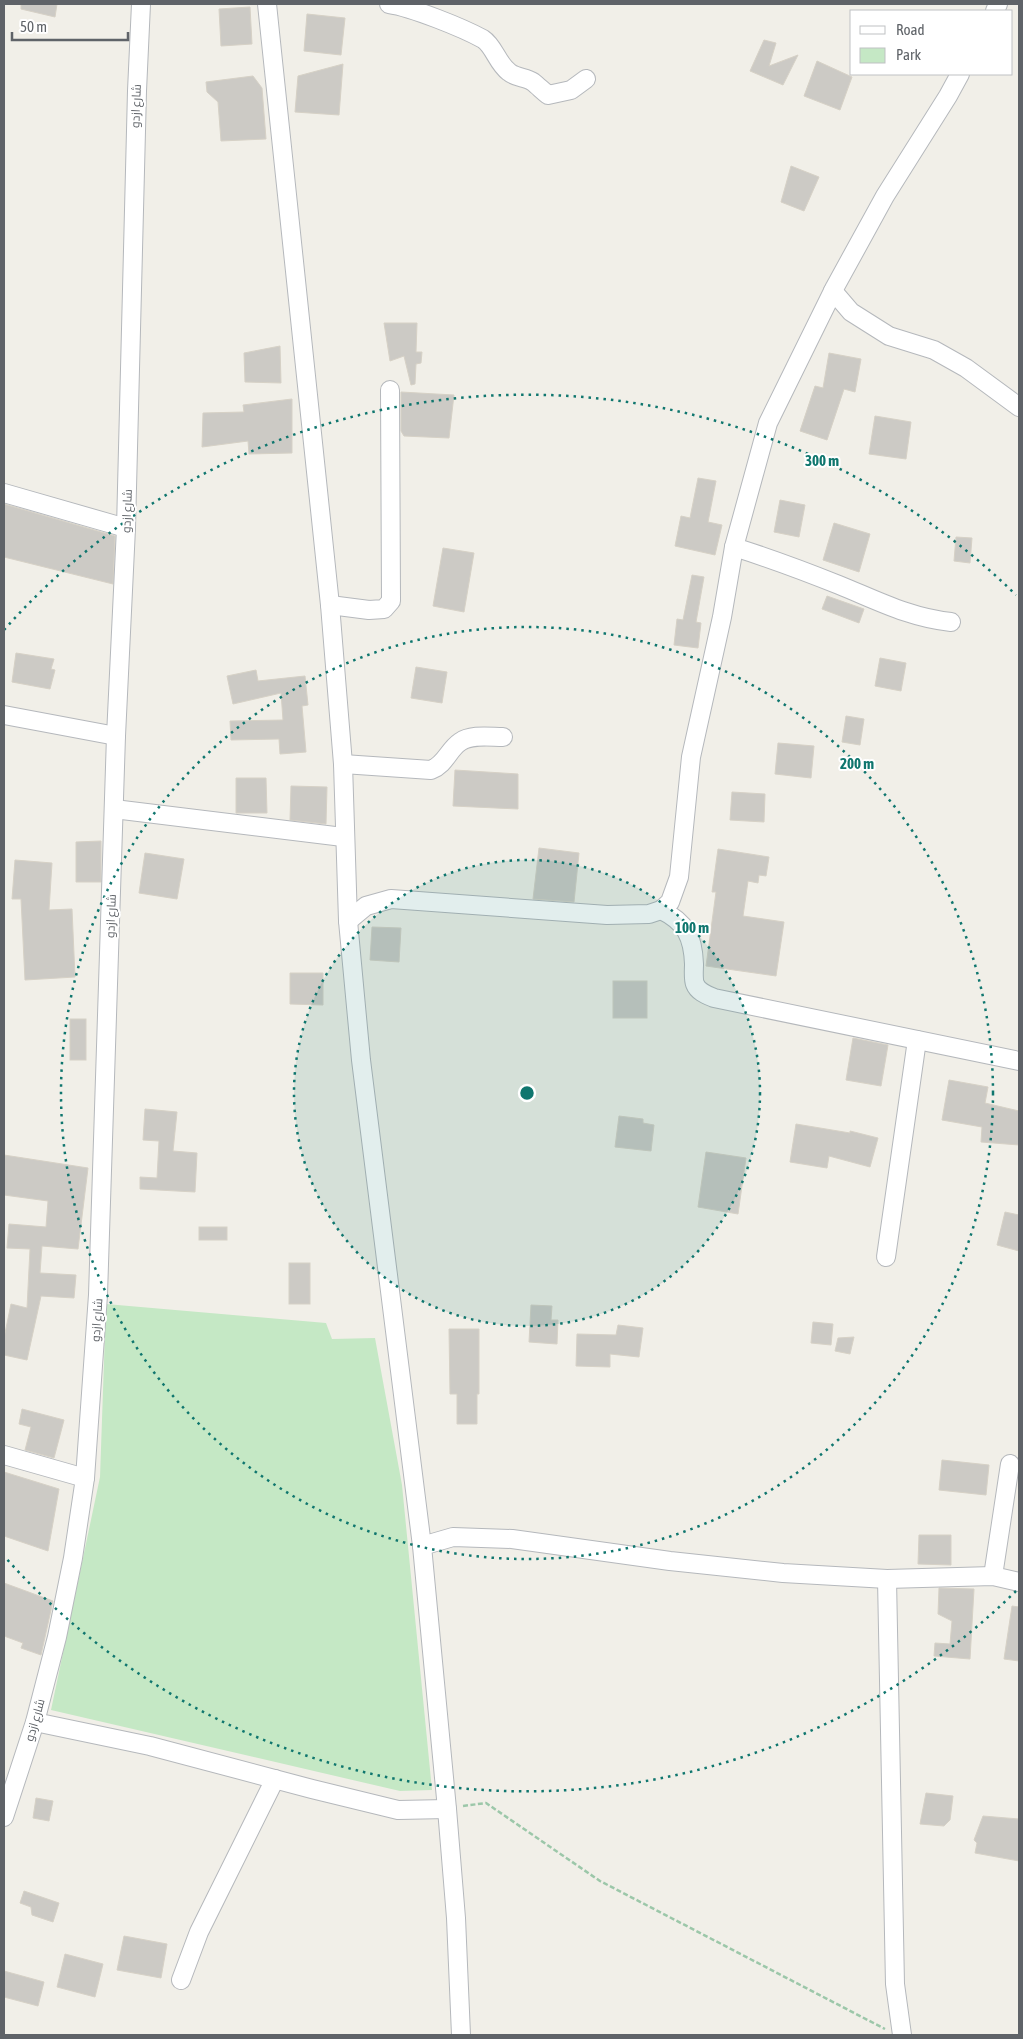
<svg xmlns="http://www.w3.org/2000/svg" width="1023" height="2039" font-family="'Asap Condensed',Cairo,sans-serif">
  <rect width="100%" height="100%" fill="#f1efe8"/>
  <!-- green -->
  <path fill="#c5e8c5" d="M106 1304 326 1323 332 1339 375 1338 402 1485 432 1790 400 1791 51 1710 100 1477Z"/>
  <!-- building -->
  <g fill="#cccac5" stroke="#d6d1c6">
    <path d="M21 4H57L55 17 21 9Z"/>
    <path d="M250 7 252 44 221 46 219 9Z"/>
    <path d="M307 14 345 18 341 55 304 51Z"/>
    <path d="M764 40 776 43 769 66 798 55 783 85 750 71Z"/>
    <path d="M817 61 852 77 840 110 804 96Z"/>
    <path d="M343 64 339 115 295 112 298 76Z"/>
    <path d="M253 76 262 88 266 139 221 141 218 102 207 92 206 82Z"/>
    <path d="M791 166 819 177 804 211 781 202Z"/>
    <path d="M384 323H417L416 352H422L421 363 416 364 415 384 411 385 404 356 390 361Z"/>
    <path d="M280 346 281 383 245 382 244 353Z"/>
    <path d="M829 353 861 359 855 392 844 389 827 440 800 431 815 386 823 388Z"/>
    <path d="M401 392 454 395 449 438 404 436 401 431Z"/>
    <path d="M292 399V453L249 454 248 441 202 447 203 413 244 412 243 405Z"/>
    <path d="M875 416 911 422 906 459 869 454Z"/>
    <path d="M698 478 716 481 708 522 722 525 715 555 675 546 681 516 690 518Z"/>
    <path d="M780 500 805 505 799 537 774 532Z"/>
    <path d="M4 504 115 536 113 584 4 557Z"/>
    <path d="M834 523 870 534 859 572 823 560Z"/>
    <path d="M956 537 972 538 970 563 954 561Z"/>
    <path d="M443 548 474 553 464 612 433 606Z"/>
    <path d="M692 575 704 577 696 622 701 623 698 648 674 645 677 619 683 620Z"/>
    <path d="M827 596 864 609 859 623 822 609Z"/>
    <path d="M16 653 54 659 51 669 55 670 50 689 12 682Z"/>
    <path d="M880 658 906 663 901 691 875 686Z"/>
    <path d="M416 667 447 672 442 703 411 698Z"/>
    <path d="M256 670 258 681 305 676 308 705 302 706 306 752 280 754 279 739 231 740 230 721 283 720 281 693 233 704 227 676Z"/>
    <path d="M846 716 864 719 860 745 842 742Z"/>
    <path d="M778 743 814 746 811 778 775 774Z"/>
    <path d="M455 770 518 774V809L453 806Z"/>
    <path d="M236 778H266L267 813H236Z"/>
    <path d="M291 786 327 787 326 824 290 820Z"/>
    <path d="M732 792 765 794 764 822 730 820Z"/>
    <path d="M101 841V882H76V842Z"/>
    <path d="M539 848 579 853 574 902 533 899Z"/>
    <path d="M718 849 769 857 766 876 759 875 758 883 748 881 743 916 784 922 776 976 706 966 716 892H712Z"/>
    <path d="M145 853 184 859 177 899 139 893Z"/>
    <path d="M15 860 52 863 49 910 72 909 75 977 25 980 21 899H12Z"/>
    <path d="M372 927 401 928 399 962 370 960Z"/>
    <path d="M290 973H323V1005L290 1004Z"/>
    <rect x="613" y="981" width="34" height="37"/>
    <rect x="70" y="1019" width="16" height="41"/>
    <path d="M853 1038 888 1045 881 1086 846 1080Z"/>
    <path d="M949 1080 988 1087 985 1103 1019 1111V1145L981 1142 982 1127 942 1120Z"/>
    <path d="M145 1109 177 1112 173 1151 197 1153 195 1192 140 1189V1177L157 1178 159 1141 143 1140Z"/>
    <path d="M619 1116 643 1119V1123L654 1125 651 1151 615 1147Z"/>
    <path d="M796 1124 850 1133V1131L878 1138 870 1167 829 1156 827 1168 790 1162Z"/>
    <path d="M706 1152 746 1158 738 1214 698 1207Z"/>
    <path d="M4 1155 88 1168 78 1249 42 1246 40 1273 76 1275 74 1298 41 1296 27 1360 4 1355V1338L11 1304 27 1308 30 1249 7 1248 9 1224 46 1227 48 1201 4 1195Z"/>
    <path d="M1005 1212 1019 1215V1251L997 1245Z"/>
    <rect x="199" y="1227" width="28" height="13"/>
    <rect x="289" y="1263" width="21" height="41"/>
    <path d="M531 1305 552 1306 551 1320H558L557 1344 529 1342Z"/>
    <path d="M813 1322 833 1324 831 1345 811 1343Z"/>
    <path d="M618 1325 643 1328 639 1357 610 1354V1367L576 1366 577 1334 616 1335Z"/>
    <path d="M449 1329H479V1394H477V1424H457V1394H450Z"/>
    <path d="M854 1337 850 1354 835 1351 838 1338Z"/>
    <path d="M22 1409 64 1420 54 1458 25 1450 31 1427 19 1424Z"/>
    <path d="M942 1460 989 1465 986 1495 939 1490Z"/>
    <path d="M4 1472 59 1489 48 1551 4 1536Z"/>
    <path d="M919 1535H951V1565L918 1564Z"/>
    <path d="M4 1583 53 1601 41 1655 21 1648 23 1643 4 1636Z"/>
    <path d="M939 1588 974 1589 970 1659 934 1656 935 1643 950 1644 952 1621 938 1614Z"/>
    <path d="M1012 1606 1019 1607V1661L1004 1659Z"/>
    <path d="M926 1793 953 1796 950 1820 944 1826 920 1824Z"/>
    <path d="M36 1798 53 1801 49 1821 33 1818Z"/>
    <path d="M983 1816 1019 1819V1861L975 1853 977 1843 974 1840Z"/>
    <path d="M24 1891 59 1903 53 1922 32 1915 31 1907 20 1903Z"/>
    <path d="M124 1936 167 1944 161 1978 117 1970Z"/>
    <path d="M65 1954 103 1964 95 1997 57 1987Z"/>
    <path d="M4 1971 44 1982 38 2006 4 1997Z"/>
  </g>
  <g fill="none" stroke-linecap="round" stroke-linejoin="round">
    <defs>
      <g id="minor">
        <path d="M267 4 330 605 343 764 348 921 361 1060 422 1546 447 1809 456 1918 461 2035"/>
        <path d="M389 4C411 7 463 28 483 39 494 46 497 63 509 72 516 78 526 77 533 82 538 86 543 91 548 95L571 90 586 79"/>
        <path d="M995 11 998 4"/>
        <path d="M833 291 851 312 889 336 934 350 966 368 1019 407"/>
        <path d="M4 493 126 528"/>
        <path d="M734 547C769 558 804 571 839 585 876 600 910 618 951 622"/>
        <path d="M330 605 369 610 384 609 391 601 390 390"/>
        <path d="M4 715 116 736"/>
        <path d="M343 764 431 770C446 764 448 750 460 742 471 734 490 737 503 737"/>
        <path d="M114 809 343 837"/>
        <path d="M661 910C686 922 693 937 694 964 694 970 693 979 695 984 698 992 707 995 714 998L1019 1061"/>
        <path d="M348 921 366 906 391 899 607 915 649 914 661 910 670 902 679 877 691 757 722 617 734 547 768 423 835 287 885 196 948 96 960 74"/>
        <path d="M886 1257 917 1040"/>
        <path d="M4 1455 85 1478"/>
        <path d="M422 1546 453 1537 512 1539 670 1561 783 1573 887 1579 993 1576 1019 1582"/>
        <path d="M993 1576 1010 1464"/>
        <path d="M887 1579 895 1984 902 2035"/>
        <path d="M35 1722 150 1746 312 1789 398 1810 447 1809"/>
        <path d="M4 1817 35 1722 57 1637 73 1558 85 1478 98 1295 116 736 126 528 137 91 141 4"/>
        <path d="M181 1980 199 1932 275 1779"/>
      </g>
    </defs>
    <!-- minor casing -->
    <use href="#minor" stroke="#b5b8bc" stroke-width="20"/>
    <!-- path -->
    <path stroke="#9cc7a9" stroke-width="2.5" stroke-dasharray="5 2.5" stroke-linecap="butt" d="M463 1806 486 1803 600 1881 885 2029"/>
    <!-- minor -->
    <use href="#minor" stroke="#fff" stroke-width="18"/>
  </g>
  <!-- distance rings -->
  <circle cx="527" cy="1093" r="233" fill="#0f766e" fill-opacity=".12"/>
  <g fill="none" stroke="#0f766e" stroke-width="2.5" stroke-dasharray="2.5 5">
    <circle cx="527" cy="1093" r="233"/>
    <circle cx="527" cy="1093" r="466"/>
    <path d="M1016 1591A698 698 0 0 1 4 1556M4 630A698 698 0 0 1 1016 595"/>
  </g>
  <g text-anchor="middle" dominant-baseline="central" stroke-width="4" stroke-linejoin="round" paint-order="stroke">
    <!-- street labels -->
    <g font-size="12" fill="#5f6368" stroke="#fff">
      <text transform="translate(136 106) rotate(-88)">شارع ازدو</text>
      <text transform="translate(127 511) rotate(-88)">شارع ازدو</text>
      <text transform="translate(111 916) rotate(-88)">شارع ازدو</text>
      <text transform="translate(97 1320) rotate(-86)">شارع ازدو</text>
      <text transform="translate(35 1720) rotate(-74)">شارع ازدو</text>
    </g>
  </g>
  <circle cx="527" cy="1093" r="8" fill="#0f766e" stroke="#fff" stroke-width="2.5"/>
  <g font-size="15" text-anchor="middle" font-weight="bold" fill="#0f766e" stroke="#fff" stroke-width="4" stroke-linejoin="round" paint-order="stroke">
    <text x="822" y="466">300 m</text>
    <text x="857" y="769">200 m</text>
    <text x="692" y="933">100 m</text>
  </g>
  <!-- border -->
  <rect width="1023" height="2039" fill="none" stroke="#5f6368" stroke-width="10"/>
  <!-- legend -->
  <rect x="850" y="10" width="162" height="65" fill="#ffffff" stroke="#bfc1c3"/>
  <rect x="860" y="26" width="25" height="8" fill="#ffffff" stroke="#bfc1c3"/>
  <text x="896" y="35" font-size="15" fill="#5f6368">Road</text>
  <rect x="860" y="48" width="25" height="15" fill="#c5e8c5" stroke="#bfc1c3"/>
  <text x="896" y="60" font-size="15" fill="#5f6368">Park</text>
  <!-- scale -->
  <path d="M12 32v8h116v-8" fill="none" stroke="#5f6368" stroke-width="2.5"/>
  <text x="20" y="32" font-size="15" fill="#5f6368" stroke="#ffffff" stroke-width="4" paint-order="stroke">50 m</text>
</svg>
